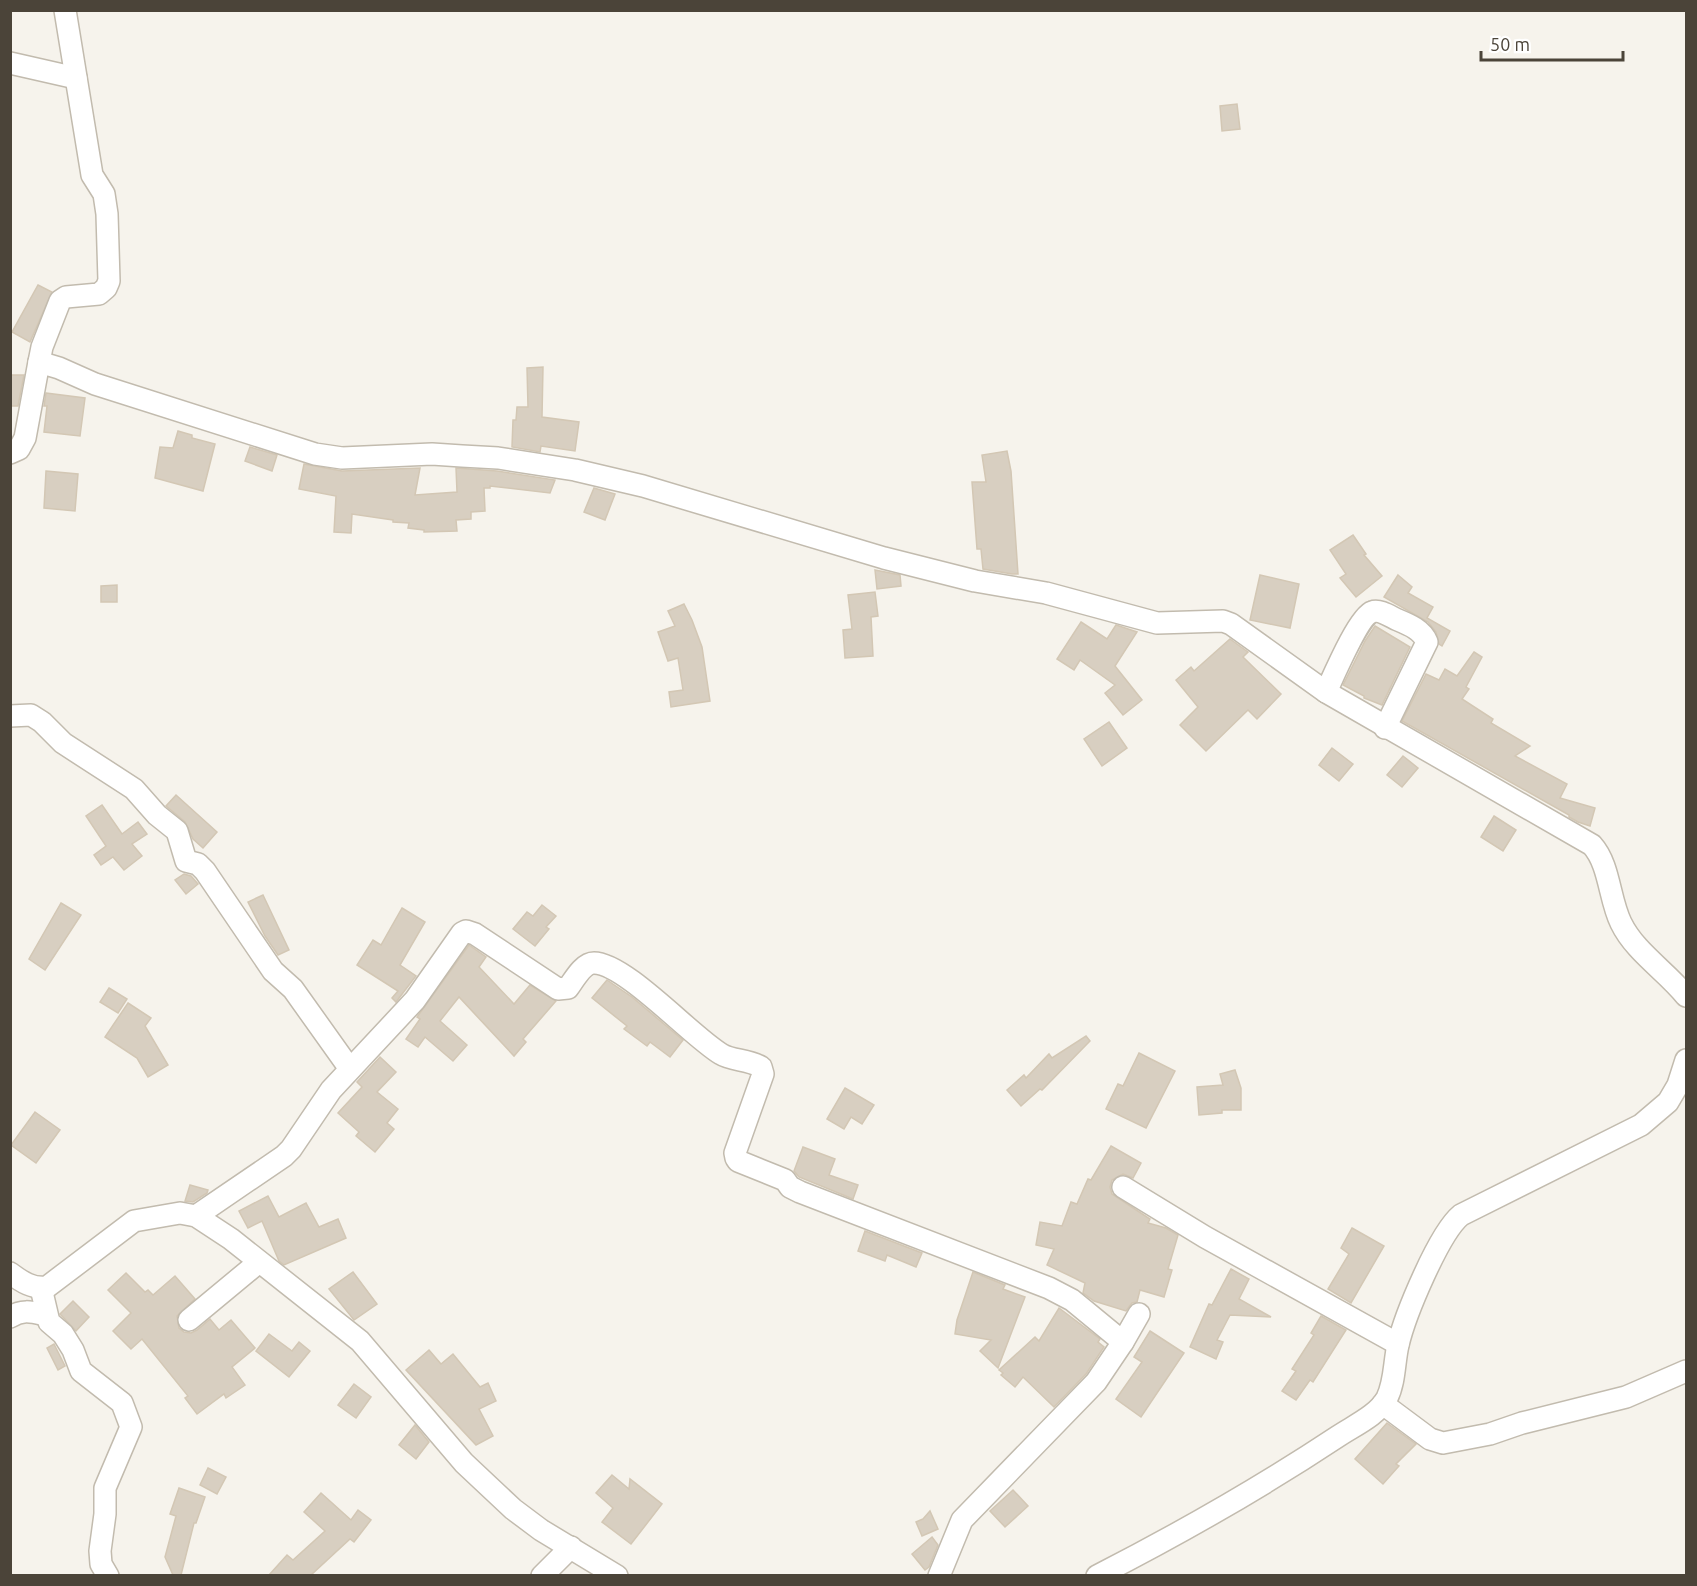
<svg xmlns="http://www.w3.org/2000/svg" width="1697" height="1586" font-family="Ubuntu,sans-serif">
  <rect width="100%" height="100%" fill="#f6f3ec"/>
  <!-- building -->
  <g fill="#d8cfc1" stroke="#d3c7b4" stroke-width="1.5">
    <path d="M1237 104 1240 129 1222 131 1220 106Z"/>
    <path d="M38 285 52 292 30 342 12 332Z"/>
    <path d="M543 367 542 417 579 422 575 451 541 446 540 452 512 447 513 420H516L517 407H528L527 368Z"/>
    <path d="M10 375H24L18 406H10Z"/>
    <path d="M46 393 85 398 80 436 44 432 47 406H44Z"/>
    <path d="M178 431 192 435V438L215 444 203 491 155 478 160 447 173 448Z"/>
    <path d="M250 447 277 455 272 471 245 461Z"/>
    <path d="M1007 451 1011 471 1018 574H1012L983 569 981 549H977L972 482H986L982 455Z"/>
    <path d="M304 464 342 471 420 468 415 495 457 492 456 468 497 471 555 480 550 493 490 486V488H484L485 511 471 512V519L456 520 457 531 424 532V530L408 528 409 523 393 522V520L352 514 351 533 334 532 336 496 299 489Z"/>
    <path d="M46 471 78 474 75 511 44 508Z"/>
    <path d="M594 488 615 494 605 520 584 512Z"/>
    <path d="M1353 535 1366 554 1364 555 1382 576 1356 597 1340 578 1346 574 1330 550Z"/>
    <path d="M875 570 900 575 901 586 877 589Z"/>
    <path d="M1260 575 1299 584 1290 628 1250 620Z"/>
    <path d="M1398 575 1412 587 1408 593 1433 607 1427 618 1450 631 1442 646 1439 644 1436 632 1428 622 1384 597Z"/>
    <path d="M117 585V602H101V586Z"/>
    <path d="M875 592 878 616 871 617 873 656 845 658 843 630 852 629 848 595Z"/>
    <path d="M684 604 692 620 702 647 710 701 671 707 669 692 683 690 678 658 668 661 658 632 675 626 668 611Z"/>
    <path d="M1081 622 1107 639 1116 625 1137 632 1115 666 1142 700 1123 715 1105 693 1115 685 1080 660 1074 670 1057 659Z"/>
    <path d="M1375 626 1410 647 1382 705 1364 698V696L1343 685 1365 641Z"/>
    <path d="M1230 639 1248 652 1243 657 1281 694 1257 719 1248 710 1206 751 1180 725 1198 707 1176 680 1191 667 1194 671Z"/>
    <path d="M1474 652 1482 657 1466 687 1469 689 1462 699 1493 719 1491 723 1530 746 1515 756 1567 784 1560 798 1595 808 1590 826 1578 822 1569 817V815L1402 721 1426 674 1439 680 1445 669 1457 676Z"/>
    <path d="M1109 722 1127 748 1102 766 1084 739Z"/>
    <path d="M1332 748 1353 764 1339 781 1319 765Z"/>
    <path d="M1403 756 1418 768 1402 787 1387 775Z"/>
    <path d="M176 795 217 832 203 848 193 839 185 822 166 806Z"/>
    <path d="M102 805 122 834 138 822 147 834 132 844 142 856 124 870 113 857 101 865 94 855 106 846 86 816Z"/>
    <path d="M1494 816 1516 830 1503 851 1481 837Z"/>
    <path d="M184 874 191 876 198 884 186 894 175 880Z"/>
    <path d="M263 895 289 950 278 955 265 936 248 902Z"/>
    <path d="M61 903 81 915 45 970 29 959Z"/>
    <path d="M542 905 556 916 546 927 549 929 535 946 513 929 527 912 533 916Z"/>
    <path d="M402 908 425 922 400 965 416 976 396 1002 392 998 398 991 357 965 373 940 381 945Z"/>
    <path d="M469 945 486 957 479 967 514 1004 530 985 556 1001 523 1039 526 1042 514 1056 459 997 440 1021 467 1045 453 1061 425 1037 418 1047 406 1039 420 1019 417 1017Z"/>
    <path d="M607 980 632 997 683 1040 670 1057 650 1042 647 1046 624 1029 627 1026 592 998Z"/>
    <path d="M109 988 127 999 118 1013 100 1002Z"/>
    <path d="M128 1003 151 1018 145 1026 168 1065 148 1077 137 1058 105 1037Z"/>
    <path d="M1086 1036 1090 1041 1042 1090 1040 1089 1021 1106 1007 1090 1024 1075 1026 1078 1049 1054 1052 1058Z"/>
    <path d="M1139 1053 1175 1071 1146 1128 1106 1109 1118 1084 1123 1086Z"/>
    <path d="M380 1057 396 1072 377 1092 398 1109 387 1123 394 1129 375 1152 356 1136 359 1132 338 1113 362 1087 357 1082Z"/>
    <path d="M1235 1070 1241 1088V1110H1222V1113L1199 1115 1197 1087 1223 1085 1220 1074Z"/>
    <path d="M845 1088 874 1105 862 1124 851 1117 844 1129 827 1119Z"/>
    <path d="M35 1112 60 1130 36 1163 11 1145Z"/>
    <path d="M1111 1146 1141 1163 1133 1178 1123 1174 1112 1180 1110 1187 1112 1194 1150 1219 1148 1223 1166 1228 1178 1235 1168 1269 1172 1270 1164 1297 1140 1290 1137 1302 1132 1303 1126 1311 1094 1301 1083 1293 1085 1283 1047 1265 1054 1249 1036 1245 1040 1222 1062 1226 1071 1202 1077 1204 1088 1179 1091 1180Z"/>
    <path d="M803 1147 835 1159 829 1175 858 1185 853 1199 799 1177 794 1171Z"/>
    <path d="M190 1185 208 1190 207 1193 193 1202 185 1201Z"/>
    <path d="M268 1196 279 1217 306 1203 319 1227 338 1219 346 1238 284 1265 279 1261 262 1221 248 1228 239 1211Z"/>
    <path d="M1352 1228 1384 1246 1351 1303 1328 1289 1349 1254 1341 1248Z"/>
    <path d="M865 1231 922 1253 916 1267 887 1255 885 1261 858 1251Z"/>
    <path d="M1231 1269 1249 1279 1239 1299 1271 1317 1230 1315 1217 1340 1223 1342 1216 1359 1190 1347 1209 1304 1212 1305Z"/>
    <path d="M353 1272 377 1304 354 1320 329 1289Z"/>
    <path d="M973 1272 1005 1285 1003 1289 1025 1297 998 1368 980 1351 991 1340 955 1334 957 1320Z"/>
    <path d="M126 1273 145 1292 148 1290 153 1295 175 1276 195 1299 177 1316 179 1328 184 1332 191 1333 197 1330 210 1319 219 1330 231 1320 255 1348 232 1367 245 1385 226 1398 224 1394 197 1414 185 1398 188 1396 142 1339 131 1349 113 1331 131 1313 108 1290Z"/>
    <path d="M73 1301 89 1317 76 1331 60 1314Z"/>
    <path d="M1059 1308 1100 1339 1098 1342 1104 1347 1086 1374 1054 1407 1023 1377 1015 1387 1001 1375 1003 1373 999 1370 1035 1337 1039 1341Z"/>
    <path d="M1321 1316 1346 1330 1313 1382 1310 1380 1296 1400 1282 1391 1296 1371 1292 1369 1314 1335 1311 1333Z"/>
    <path d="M1150 1331 1184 1353 1141 1417 1116 1399 1142 1362 1134 1357Z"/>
    <path d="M269 1334 292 1351 299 1342 310 1351 289 1377 256 1351Z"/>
    <path d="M54 1344 65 1366 58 1370 47 1348Z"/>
    <path d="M429 1350 441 1364 453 1354 480 1387 488 1383 496 1401 479 1409 493 1436 476 1445 406 1370Z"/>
    <path d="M354 1384 371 1397 356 1418 338 1405Z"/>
    <path d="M1387 1423 1416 1444 1396 1464 1399 1466 1383 1484 1355 1459Z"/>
    <path d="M415 1425 429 1442 416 1459 399 1445Z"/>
    <path d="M208 1468 226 1477 217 1494 200 1485Z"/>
    <path d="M612 1475 629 1489 630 1479 662 1504 631 1544 602 1522 613 1508 596 1493Z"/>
    <path d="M179 1488 205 1497 196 1523H194L181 1575H173L165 1557 176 1516 170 1514Z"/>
    <path d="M1013 1490 1028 1506 1005 1527 990 1511Z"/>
    <path d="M321 1493 351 1520 358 1510 371 1520 354 1542 350 1539 311 1575H269L287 1555 293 1560 325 1531 304 1512Z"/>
    <path d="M930 1511 938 1529 922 1536 916 1522 923 1519Z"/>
    <path d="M932 1537 938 1545 929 1567 925 1570 912 1554Z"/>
  </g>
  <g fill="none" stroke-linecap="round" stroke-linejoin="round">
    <defs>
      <g id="minor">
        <path d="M10 63 76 78"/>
        <path d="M39 362 42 347 60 301 66 297 99 294 106 288 109 281 107 214 104 194 92 175 65 10"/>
        <path d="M10 453 19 449 25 438 39 362 59 368 95 384 315 454 342 458 432 454 462 456 498 458 575 470 643 486 884 558 975 581 1046 593 1157 623 1223 621 1231 624 1326 692 1592 845C1610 865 1609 899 1621 923 1635 952 1666 971 1686 996"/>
        <path d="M1326 692C1333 677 1359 616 1372 612 1380 609 1391 617 1398 620 1410 625 1422 630 1427 642L1385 728"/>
        <path d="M10 716 31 715 42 722 63 743 134 789 157 815 177 831 186 861 198 864 205 871 273 971 293 989 350 1069"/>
        <path d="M1123 1187 1205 1237 1398 1344"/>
        <path d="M196 1216 284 1156 291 1149 331 1090 415 1000 462 933 466 931 475 934 558 989 568 988C574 980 583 963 594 963 625 963 692 1037 721 1054 732 1061 748 1059 761 1067L763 1074 735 1153 736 1158 738 1161 785 1180 790 1187 800 1192 1049 1288 1072 1300 1123 1342"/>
        <path d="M10 1273C22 1282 33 1289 47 1287L134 1221 180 1213 196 1216 231 1239 360 1341 464 1463 513 1509 541 1530 617 1576"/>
        <path d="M41 1288 49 1322 63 1334 73 1350 81 1371 122 1403 131 1427 105 1488V1514L100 1551 101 1564 108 1576"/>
        <path d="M10 1317C23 1309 32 1312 46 1315"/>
        <path d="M189 1320 259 1262"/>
        <path d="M1383 1404 1430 1439 1443 1443 1490 1434 1522 1423 1626 1397 1686 1371"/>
        <path d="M542 1576 571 1547"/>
        <path d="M939 1576 962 1520 1096 1382 1123 1342 1139 1314"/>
        <path d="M1097 1576C1179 1534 1260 1488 1337 1437 1353 1426 1377 1416 1387 1398 1395 1382 1394 1362 1398 1345 1405 1315 1439 1233 1461 1215L1641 1125 1668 1102 1678 1085 1686 1060"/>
      </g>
    </defs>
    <!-- minor casing -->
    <use href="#minor" stroke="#c2bbae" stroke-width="24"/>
    <!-- minor -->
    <use href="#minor" stroke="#fff" stroke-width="21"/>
  </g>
  <!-- border -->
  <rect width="1697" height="1586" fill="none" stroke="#4b4439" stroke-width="24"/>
  <!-- scale -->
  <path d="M1481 51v9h142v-9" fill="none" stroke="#4b4439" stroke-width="3"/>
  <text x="1490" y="51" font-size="18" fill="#4b4439" stroke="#ffffff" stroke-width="4.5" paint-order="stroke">50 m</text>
</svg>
